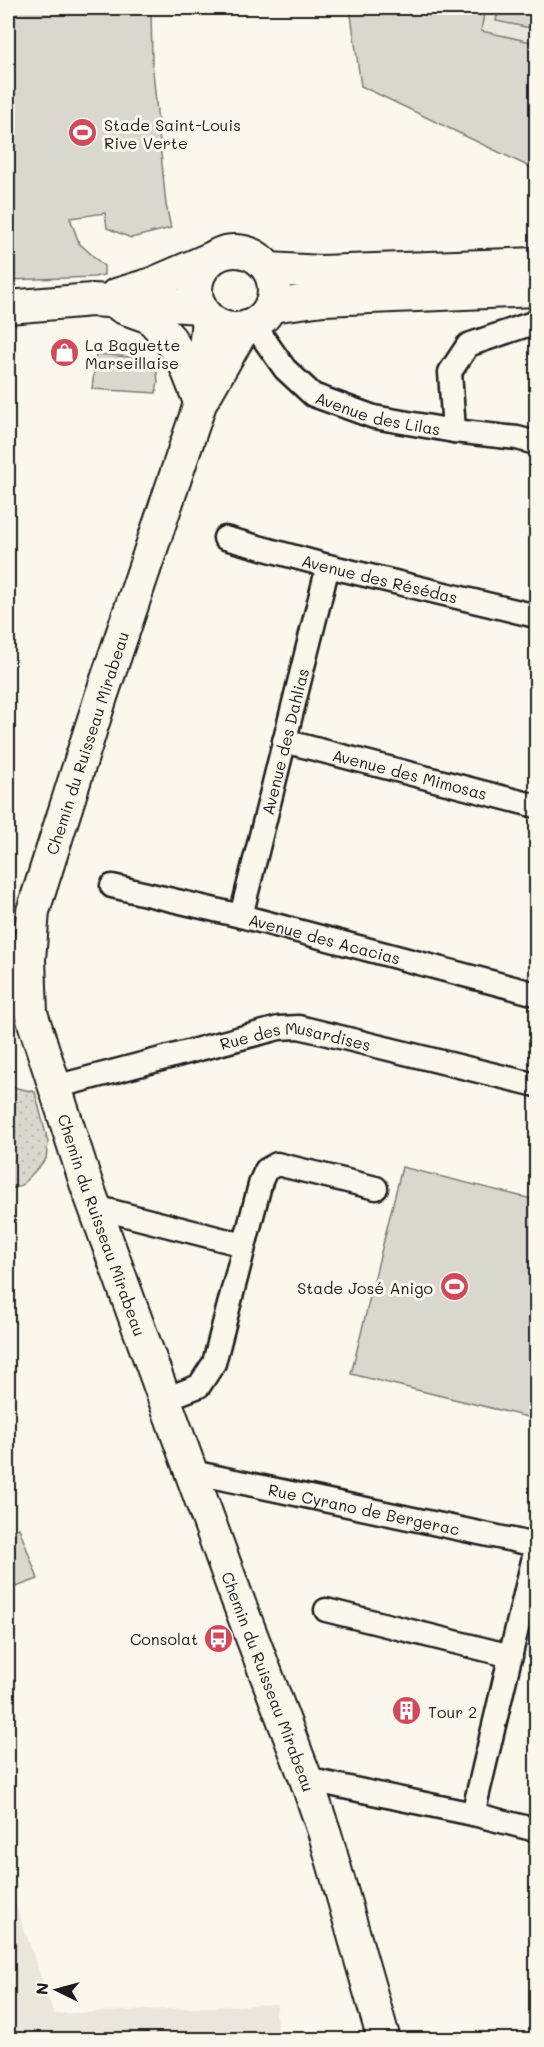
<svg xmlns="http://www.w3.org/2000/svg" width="544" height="2047" font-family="Mali,sans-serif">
  <defs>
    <pattern id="park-dots" width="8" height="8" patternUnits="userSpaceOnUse" patternTransform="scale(1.5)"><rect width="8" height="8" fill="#dad7ce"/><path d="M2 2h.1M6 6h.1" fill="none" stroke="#bab8b0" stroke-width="1.8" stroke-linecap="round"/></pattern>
  </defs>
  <rect width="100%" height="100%" fill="#fbf7ec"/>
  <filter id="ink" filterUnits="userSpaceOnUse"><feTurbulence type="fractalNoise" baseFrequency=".0167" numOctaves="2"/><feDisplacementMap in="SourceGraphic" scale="12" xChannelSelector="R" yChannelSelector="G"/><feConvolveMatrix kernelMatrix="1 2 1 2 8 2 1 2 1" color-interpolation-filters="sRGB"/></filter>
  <g filter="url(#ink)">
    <!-- built -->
    <g fill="#eae6dc">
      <path d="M485 8H536V43L481 31Z"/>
      <path d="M8 1883 54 2014 277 2004 276 2015 278 2033 292 2032 293 2039H8Z"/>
    </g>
    <!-- grass -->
    <g fill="#dad7ce" stroke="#7b7a75" stroke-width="1.5">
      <path d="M8 8H151L152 61 166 205 171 228 131 238 107 228 105 213 70 218 79 243 104 266V275L94 277 8 280Z"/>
      <path d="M350 8H485L481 31 536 43V170L361 86Z"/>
      <path d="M499 8H536V29L496 21Z"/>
      <path d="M96 354 155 359 158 381 156 393 92 389Z"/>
      <path d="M402 1167 536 1200V1419L351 1374Z"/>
      <path d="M19 1528 38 1579 8 1590V1532Z"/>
    </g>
    <!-- park -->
    <path fill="url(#park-dots)" stroke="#7b7a75" stroke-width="1.5" d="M8 1086 35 1092 48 1142 46 1159 22 1185 8 1190Z"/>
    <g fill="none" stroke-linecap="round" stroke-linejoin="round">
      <defs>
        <g id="street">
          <path id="s1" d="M254 325 285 369 313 395 374 417 454 431 517 438 536 443"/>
          <path d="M454 431 450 372 468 345 536 322"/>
          <path id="s2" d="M225 538 328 566 536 616"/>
          <path id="s3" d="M284 741 536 806"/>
          <path id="s4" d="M112 886 241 916 536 994"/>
          <path id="s5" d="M241 916 328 566"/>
          <path id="s6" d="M55 1087 279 1028 299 1027 536 1085"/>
          <path d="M95 1207 244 1245"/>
          <path d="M165 1399 199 1386 214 1363 261 1181 266 1170 277 1164 376 1188"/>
          <path id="s7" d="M192 1472 536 1545"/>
          <path d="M326 1610 511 1656"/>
          <path d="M306 1779 473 1814 536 1830"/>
          <path d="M473 1814 536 1548"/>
        </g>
        <g id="secondary">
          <circle cx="235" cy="290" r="39"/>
          <path d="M269 269 321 272 536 264"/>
          <path d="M116 295 152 284 210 259"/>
          <path d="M271 306 324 299 536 290"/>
          <path d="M8 307 92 300 200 307"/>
          <path d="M122 307 150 317 170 339 186 366 198 397"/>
          <path id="s8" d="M208 318 200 404 101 697 33 911 29 959 31 1013 86 1183 234 1590 306 1779 325 1834 384 2040"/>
          <path d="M205 395 243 329"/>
        </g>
      </defs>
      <!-- street casing -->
      <use href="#street" stroke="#1c1c1c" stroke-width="27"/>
      <!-- secondary casing -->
      <use href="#secondary" stroke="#1c1c1c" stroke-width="36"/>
      <!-- street -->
      <use href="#street" stroke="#fbf7ec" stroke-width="22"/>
      <!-- secondary -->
      <use href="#secondary" stroke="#fbf7ec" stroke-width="32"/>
    </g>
  </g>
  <!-- icons -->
  <defs>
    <symbol id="stadium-disc" viewBox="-11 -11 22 22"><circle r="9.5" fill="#d1495b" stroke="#fbf7ec"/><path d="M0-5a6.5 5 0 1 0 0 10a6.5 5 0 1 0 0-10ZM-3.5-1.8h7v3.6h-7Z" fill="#fff"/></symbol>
    <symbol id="shop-disc" viewBox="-11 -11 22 22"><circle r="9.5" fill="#d1495b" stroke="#fbf7ec"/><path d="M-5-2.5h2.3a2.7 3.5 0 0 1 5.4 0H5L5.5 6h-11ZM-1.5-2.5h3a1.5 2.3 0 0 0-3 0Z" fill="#fff"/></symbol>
    <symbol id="bus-disc" viewBox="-11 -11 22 22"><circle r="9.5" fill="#d1495b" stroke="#fbf7ec"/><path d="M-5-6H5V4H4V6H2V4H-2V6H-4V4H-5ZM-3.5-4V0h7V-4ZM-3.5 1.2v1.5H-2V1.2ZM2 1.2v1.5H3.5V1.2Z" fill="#fff"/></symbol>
    <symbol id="building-disc" viewBox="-11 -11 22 22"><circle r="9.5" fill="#d1495b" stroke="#fbf7ec"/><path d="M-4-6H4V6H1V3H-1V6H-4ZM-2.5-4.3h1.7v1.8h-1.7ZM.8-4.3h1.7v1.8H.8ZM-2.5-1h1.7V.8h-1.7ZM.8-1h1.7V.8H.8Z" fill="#fff"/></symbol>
  </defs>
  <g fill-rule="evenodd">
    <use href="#stadium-disc" x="66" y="116" width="33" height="33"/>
    <use href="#shop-disc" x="48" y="336" width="33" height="33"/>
    <use href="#stadium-disc" x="438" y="1270" width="33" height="33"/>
    <use href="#bus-disc" x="202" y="1622" width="33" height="33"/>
    <use href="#building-disc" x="390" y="1694" width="33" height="33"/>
  </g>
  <g text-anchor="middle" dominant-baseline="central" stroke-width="6" stroke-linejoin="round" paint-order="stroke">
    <!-- poi labels -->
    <g font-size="16" fill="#1c1c1c" stroke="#fbf7ec" text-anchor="start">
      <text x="104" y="124">Stade Saint-Louis<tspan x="104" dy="18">Rive Verte</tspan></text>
      <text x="85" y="344">La Baguette<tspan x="85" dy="18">Marseillaise</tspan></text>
      <text x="433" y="1287" text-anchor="end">Stade José Anigo</text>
      <text x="198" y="1638" text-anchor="end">Consolat</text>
      <text x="428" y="1711">Tour 2</text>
    </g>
    <!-- street labels -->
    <g font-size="16" fill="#1c1c1c" stroke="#fbf7ec">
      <text stroke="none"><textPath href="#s1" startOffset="160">Avenue des Lilas</textPath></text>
      <text stroke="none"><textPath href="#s2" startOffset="160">Avenue des Résédas</textPath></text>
      <text stroke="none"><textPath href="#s5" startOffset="180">Avenue des Dahlias</textPath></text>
      <text transform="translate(87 743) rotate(-72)">Chemin du Ruisseau Mirabeau</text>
      <text stroke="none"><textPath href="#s3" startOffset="130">Avenue des Mimosas</textPath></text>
      <text stroke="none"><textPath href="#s4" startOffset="219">Avenue des Acacias</textPath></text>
      <text stroke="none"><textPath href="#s6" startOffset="248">Rue des Musardises</textPath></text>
      <text stroke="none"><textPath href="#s8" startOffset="946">Chemin du Ruisseau Mirabeau</textPath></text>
      <text stroke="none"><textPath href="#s7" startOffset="176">Rue Cyrano de Bergerac</textPath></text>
      <text stroke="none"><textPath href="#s8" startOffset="1432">Chemin du Ruisseau Mirabeau</textPath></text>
    </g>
  </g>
  <!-- margin -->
  <rect width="544" height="2047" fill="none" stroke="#fbf7ec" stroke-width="30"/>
  <rect x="15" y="15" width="514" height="2017" fill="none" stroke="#1c1c1c" stroke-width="2" filter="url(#ink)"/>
  <!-- north arrow -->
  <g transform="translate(57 1990) rotate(275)" stroke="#fbf7ec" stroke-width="4.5" paint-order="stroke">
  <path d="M0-4.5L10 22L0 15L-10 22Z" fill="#1c1c1c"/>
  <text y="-9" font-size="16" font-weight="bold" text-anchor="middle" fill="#1c1c1c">N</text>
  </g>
</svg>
